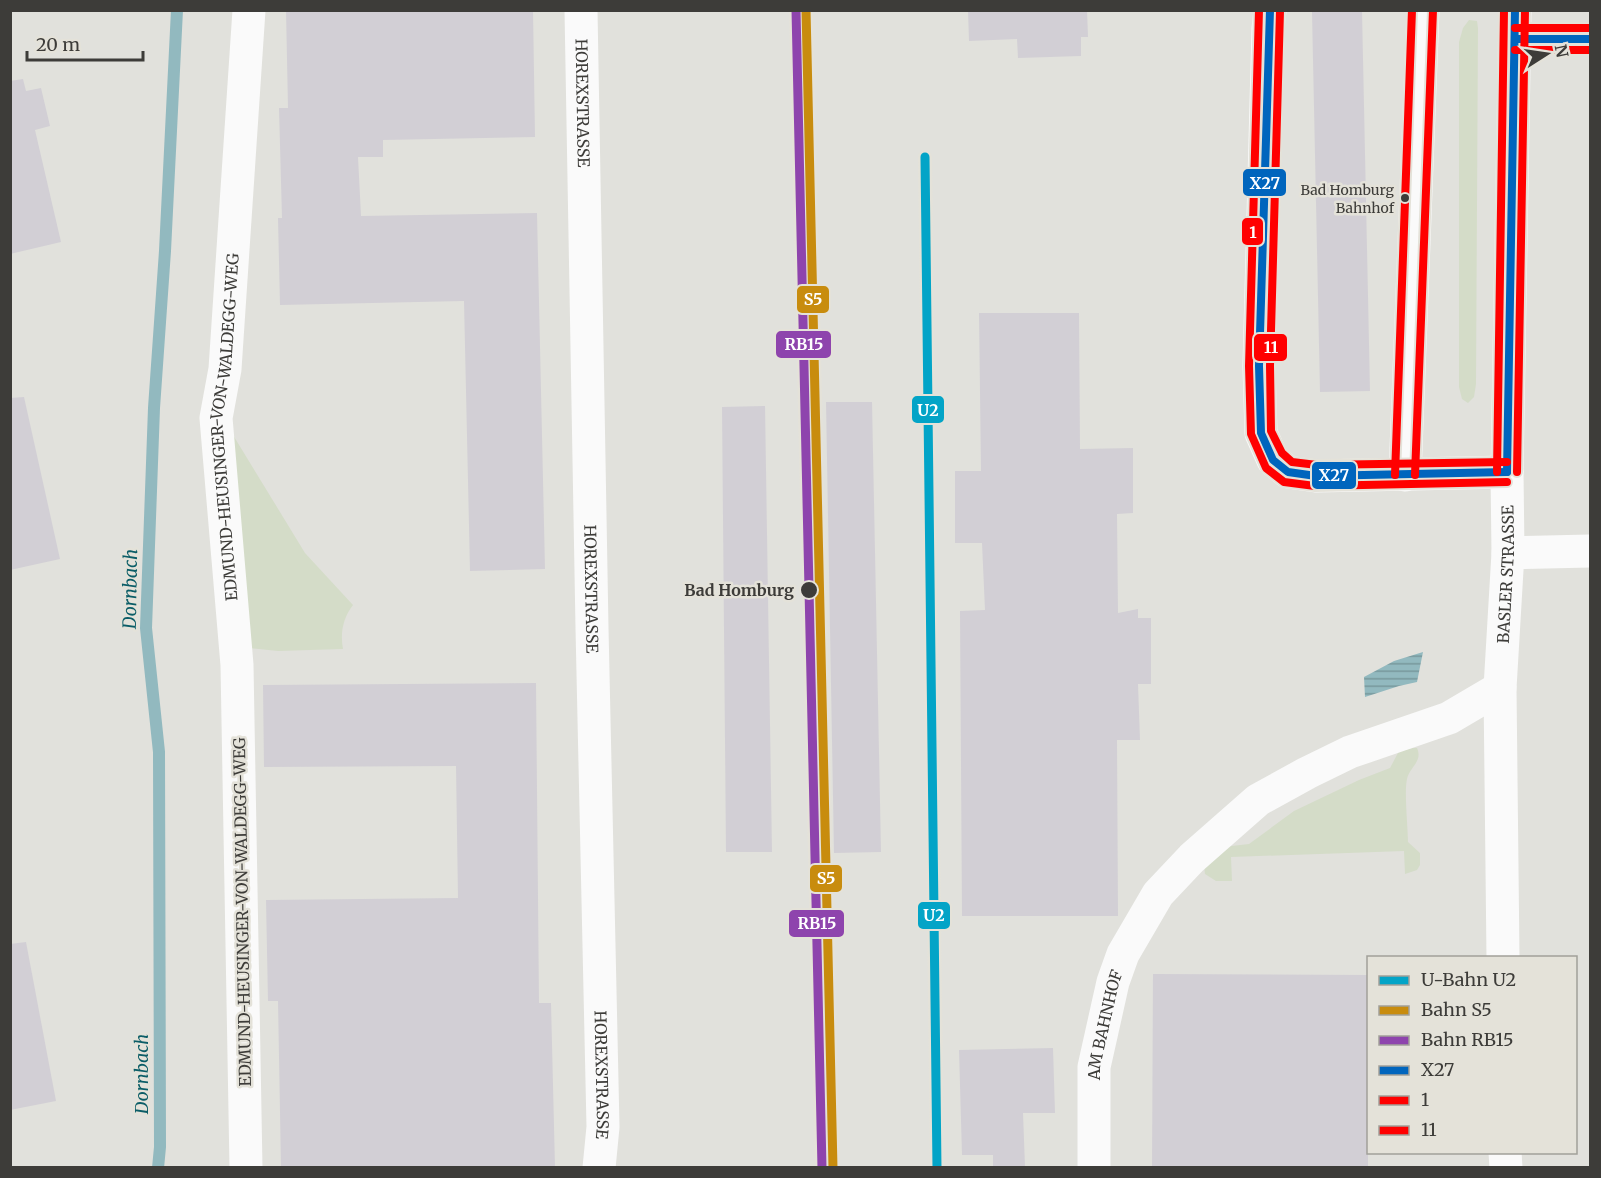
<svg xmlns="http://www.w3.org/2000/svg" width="1601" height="1178" font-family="Merriweather,serif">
  <defs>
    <pattern id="water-rules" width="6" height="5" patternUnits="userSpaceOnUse" patternTransform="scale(1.5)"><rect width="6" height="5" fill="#92b9bf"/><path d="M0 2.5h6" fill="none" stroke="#78989c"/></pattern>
  </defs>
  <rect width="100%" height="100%" fill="#e1e1dc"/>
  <!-- grass -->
  <g fill="#d4dcc8">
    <path d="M1469 20 1477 21 1478 28 1476 384 1474 397 1468 403 1462 399 1459 387V42L1463 28Z"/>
    <path d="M233 435 305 553 353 605C343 618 340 633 343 649L278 651 248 648Z"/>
    <path d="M1413 748H1417C1423 762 1410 766 1407 779 1404 792 1408 827 1408 842L1420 853V865L1417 870 1405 874 1404 851 1231 857 1232 881H1216L1205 874 1204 865 1223 847 1249 844 1294 811 1359 780 1390 768 1399 751Z"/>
  </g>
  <!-- water -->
  <path fill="url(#water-rules)" d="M1423 652 1417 682 1399 686 1365 697 1364 677 1394 661Z"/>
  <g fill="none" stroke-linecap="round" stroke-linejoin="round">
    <!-- stream -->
    <path stroke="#92b9bf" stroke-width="12" d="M158 1168 160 1147 159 752 146 628 154 408 165 251 177 10"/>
  </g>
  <!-- building -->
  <g fill="#d2cfd5">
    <path d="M286 10H533L535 137 383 140V157H358L361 216 537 213 545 569 470 571 464 301 280 305 278 218H282L279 108H288Z"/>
    <path d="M968 10H1087L1088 37H1081V56L1018 58 1017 39 969 41Z"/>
    <path d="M1362 11 1370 391 1320 392 1312 12Z"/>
    <path d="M23 79 26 91 41 88 50 126 35 130 61 242 10 254V81Z"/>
    <path d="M979 313H1079L1080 449 1133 448V513L1117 514 1118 613 1138 609V618H1151V684H1138L1140 740H1117L1118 916H962L960 611 985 610 982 543H955V471H981Z"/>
    <path d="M24 397 60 559 10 570V398Z"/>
    <path d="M826 402H872L881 852 834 853Z"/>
    <path d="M765 406 772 852H726L722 407Z"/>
    <path d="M536 683 539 1003H551L555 1167H281L278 1001H268L266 900 458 898 456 766 264 767 263 685Z"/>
    <path d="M26 942 56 1101 10 1110V944Z"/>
    <path d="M1153 974 1368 975V1167H1152Z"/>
    <path d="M1053 1048 1055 1113H1023L1025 1167H993V1155H962L959 1050Z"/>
  </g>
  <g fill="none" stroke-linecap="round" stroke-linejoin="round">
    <!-- minor -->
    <g stroke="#fafafa" stroke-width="33">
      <path id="s1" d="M581 10 592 628 603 1127 599 1168"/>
      <path d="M1270 10 1268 29 1259 366 1261 433 1273 460 1288 472 1316 476 1507 472"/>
      <path d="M1515 39H1590"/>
      <path d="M1405 475 1423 10"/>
      <path d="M1508 553 1590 551"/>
      <path id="s2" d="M1503 958 1500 688 1508 553 1507 472 1515 10"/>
      <path d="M1505 1152 1506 1168"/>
      <path id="s3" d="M246 1168 237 665 216 418 225 369 249 10"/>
      <path id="s4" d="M1094 1168V1067L1113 982 1123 954 1158 894 1192 858 1258 800 1307 773 1350 752 1449 718 1500 688"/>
    </g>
    <defs>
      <g id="bus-1">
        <path d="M1270 10 1259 366 1261 433 1273 460 1288 472 1316 476 1507 472"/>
        <path d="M1515 39H1590"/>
        <path d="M1507 472 1515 10"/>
      </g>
      <g id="bus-2">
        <path d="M1259 10 1249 366 1251 434 1266 468 1284 482 1315 486 1507 482"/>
        <path d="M1515 50H1590"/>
        <path d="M1517 472 1525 10"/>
        <path d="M1415 475 1433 10"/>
      </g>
      <g id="bus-3">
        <path d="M1280 11 1270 366 1271 431 1282 453 1292 462 1317 465 1507 462"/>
        <path d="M1515 28H1590"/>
        <path d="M1497 472 1504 10"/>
        <path d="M1395 475 1412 10"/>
      </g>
    </defs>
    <!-- bus-1 casing -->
    <use href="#bus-1" stroke="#e4e2d9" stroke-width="12"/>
    <!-- bus-2 casing -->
    <use href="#bus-2" stroke="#e4e2d9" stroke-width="12"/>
    <!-- bus-3 casing -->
    <use href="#bus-3" stroke="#e4e2d9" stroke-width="12"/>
    <!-- bus-1 -->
    <use href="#bus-1" stroke="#0065bd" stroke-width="8"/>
    <!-- bus-2 -->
    <use href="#bus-2" stroke="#f00" stroke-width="8"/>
    <!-- bus-3 -->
    <use href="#bus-3" stroke="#f00" stroke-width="8"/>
    <defs>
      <path id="rail-1" d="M806 10 833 1168"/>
      <path id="rail-2" d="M796 10 822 1168"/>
    </defs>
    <!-- rail-1 casing -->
    <use href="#rail-1" stroke="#e4e2d9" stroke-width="14"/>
    <!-- rail-2 casing -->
    <use href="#rail-2" stroke="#e4e2d9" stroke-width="14"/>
    <!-- rail-1 -->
    <use href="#rail-1" stroke="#c88c0e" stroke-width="9"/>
    <!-- rail-2 -->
    <use href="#rail-2" stroke="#8e44ad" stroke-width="9"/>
    <defs>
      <path id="metro-1" d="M925 157 937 1168"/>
    </defs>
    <!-- metro-1 casing -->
    <use href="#metro-1" stroke="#e4e2d9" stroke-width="14"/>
    <!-- metro-1 -->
    <use href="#metro-1" stroke="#03a4c7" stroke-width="9"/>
  </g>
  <!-- markers -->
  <g fill="#3d3c39" stroke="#e4e2d9" stroke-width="2">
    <circle cx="1405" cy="198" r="5"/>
    <circle cx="809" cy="590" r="9"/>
  </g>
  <g text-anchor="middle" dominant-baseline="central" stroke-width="5" stroke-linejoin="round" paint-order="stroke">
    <!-- bus labels -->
    <g font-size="14" fill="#3d3c39" stroke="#e4e2d9" text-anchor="end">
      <text x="1394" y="190">Bad Homburg<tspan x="1394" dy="18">Bahnhof</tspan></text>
    </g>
    <!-- street labels -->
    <g font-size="16" fill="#3d3c39" stroke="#e4e2d9">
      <text stroke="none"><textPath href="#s1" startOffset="93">HOREXSTRASSE</textPath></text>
      <text stroke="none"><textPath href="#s3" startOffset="742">EDMUND-HEUSINGER-VON-WALDEGG-WEG</textPath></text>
      <text stroke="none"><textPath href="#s2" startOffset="384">BASLER STRASSE</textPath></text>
      <text stroke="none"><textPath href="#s1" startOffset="579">HOREXSTRASSE</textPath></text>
      <text transform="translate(242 912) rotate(-91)">EDMUND-HEUSINGER-VON-WALDEGG-WEG</text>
      <text stroke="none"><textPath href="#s4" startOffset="144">AM BAHNHOF</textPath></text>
      <text stroke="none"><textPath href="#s1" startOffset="1065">HOREXSTRASSE</textPath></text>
    </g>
    <!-- stop labels -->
    <g font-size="16" font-weight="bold" fill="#3d3c39" stroke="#e4e2d9" text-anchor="end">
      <text x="794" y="590">Bad Homburg</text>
    </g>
    <!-- water labels -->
    <g font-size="18" font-style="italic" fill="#0b5d67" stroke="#e4e2d9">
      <text transform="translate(130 589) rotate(-89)">Dornbach</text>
      <text transform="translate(141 1074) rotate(-90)">Dornbach</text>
    </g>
  </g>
  <g stroke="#e4e2d9" stroke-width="2">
    <rect x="1242" y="168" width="45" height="29" rx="6" fill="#0065bd"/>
    <rect x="1241" y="217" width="23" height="29" rx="6" fill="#f00"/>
    <rect x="796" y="285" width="34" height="29" rx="6" fill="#c88c0e"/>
    <rect x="775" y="330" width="57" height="29" rx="6" fill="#8e44ad"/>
    <rect x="1253" y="333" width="35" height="29" rx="6" fill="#f00"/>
    <rect x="911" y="395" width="34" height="29" rx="6" fill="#03a4c7"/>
    <rect x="1311" y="461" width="46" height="29" rx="6" fill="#0065bd"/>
    <rect x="809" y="864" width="34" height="29" rx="6" fill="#c88c0e"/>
    <rect x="917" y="901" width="34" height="29" rx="6" fill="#03a4c7"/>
    <rect x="788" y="909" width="57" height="29" rx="6" fill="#8e44ad"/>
  </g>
  <g font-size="16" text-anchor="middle" font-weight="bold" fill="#fff">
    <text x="1265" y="189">X27</text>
    <text x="1253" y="238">1</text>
    <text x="813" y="305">S5</text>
    <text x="804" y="350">RB15</text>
    <text x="1271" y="353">11</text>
    <text x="928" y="416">U2</text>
    <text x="1334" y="481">X27</text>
    <text x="826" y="884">S5</text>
    <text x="934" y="921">U2</text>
    <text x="817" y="929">RB15</text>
  </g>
  <!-- border -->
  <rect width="1601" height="1178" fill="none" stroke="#3d3c39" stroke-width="24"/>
  <!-- legend -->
  <rect x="1367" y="956" width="210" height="198" fill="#e4e2d9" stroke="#a1a099" stroke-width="1.5"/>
  <rect x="1379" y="976" width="30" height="9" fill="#03a4c7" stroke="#a1a099" stroke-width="1.5"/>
  <text x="1421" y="986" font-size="18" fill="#3d3c39">U-Bahn U2</text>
  <rect x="1379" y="1006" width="30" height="9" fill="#c88c0e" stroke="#a1a099" stroke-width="1.5"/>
  <text x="1421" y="1016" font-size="18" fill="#3d3c39">Bahn S5</text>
  <rect x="1379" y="1036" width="30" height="9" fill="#8e44ad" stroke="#a1a099" stroke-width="1.5"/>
  <text x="1421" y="1046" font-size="18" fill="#3d3c39">Bahn RB15</text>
  <rect x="1379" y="1066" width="30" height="9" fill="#0065bd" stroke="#a1a099" stroke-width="1.5"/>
  <text x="1421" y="1076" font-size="18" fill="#3d3c39">X27</text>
  <rect x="1379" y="1096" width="30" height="9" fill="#ff0000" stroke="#a1a099" stroke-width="1.5"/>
  <text x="1421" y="1106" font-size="18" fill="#3d3c39">1</text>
  <rect x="1379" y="1126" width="30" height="9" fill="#ff0000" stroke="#a1a099" stroke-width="1.5"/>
  <text x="1421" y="1136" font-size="18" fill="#3d3c39">11</text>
  <!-- north arrow -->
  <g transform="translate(1547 54) rotate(78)" stroke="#e4e2d9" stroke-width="4.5" paint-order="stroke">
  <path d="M0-4.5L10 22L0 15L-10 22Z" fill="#3d3c39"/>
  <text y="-9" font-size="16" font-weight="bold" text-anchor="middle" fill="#3d3c39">N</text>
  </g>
  <!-- scale -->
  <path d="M27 51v9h116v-9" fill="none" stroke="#3d3c39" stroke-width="3"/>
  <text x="36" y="51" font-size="18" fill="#3d3c39" stroke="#e4e2d9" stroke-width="4.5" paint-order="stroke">20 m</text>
</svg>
